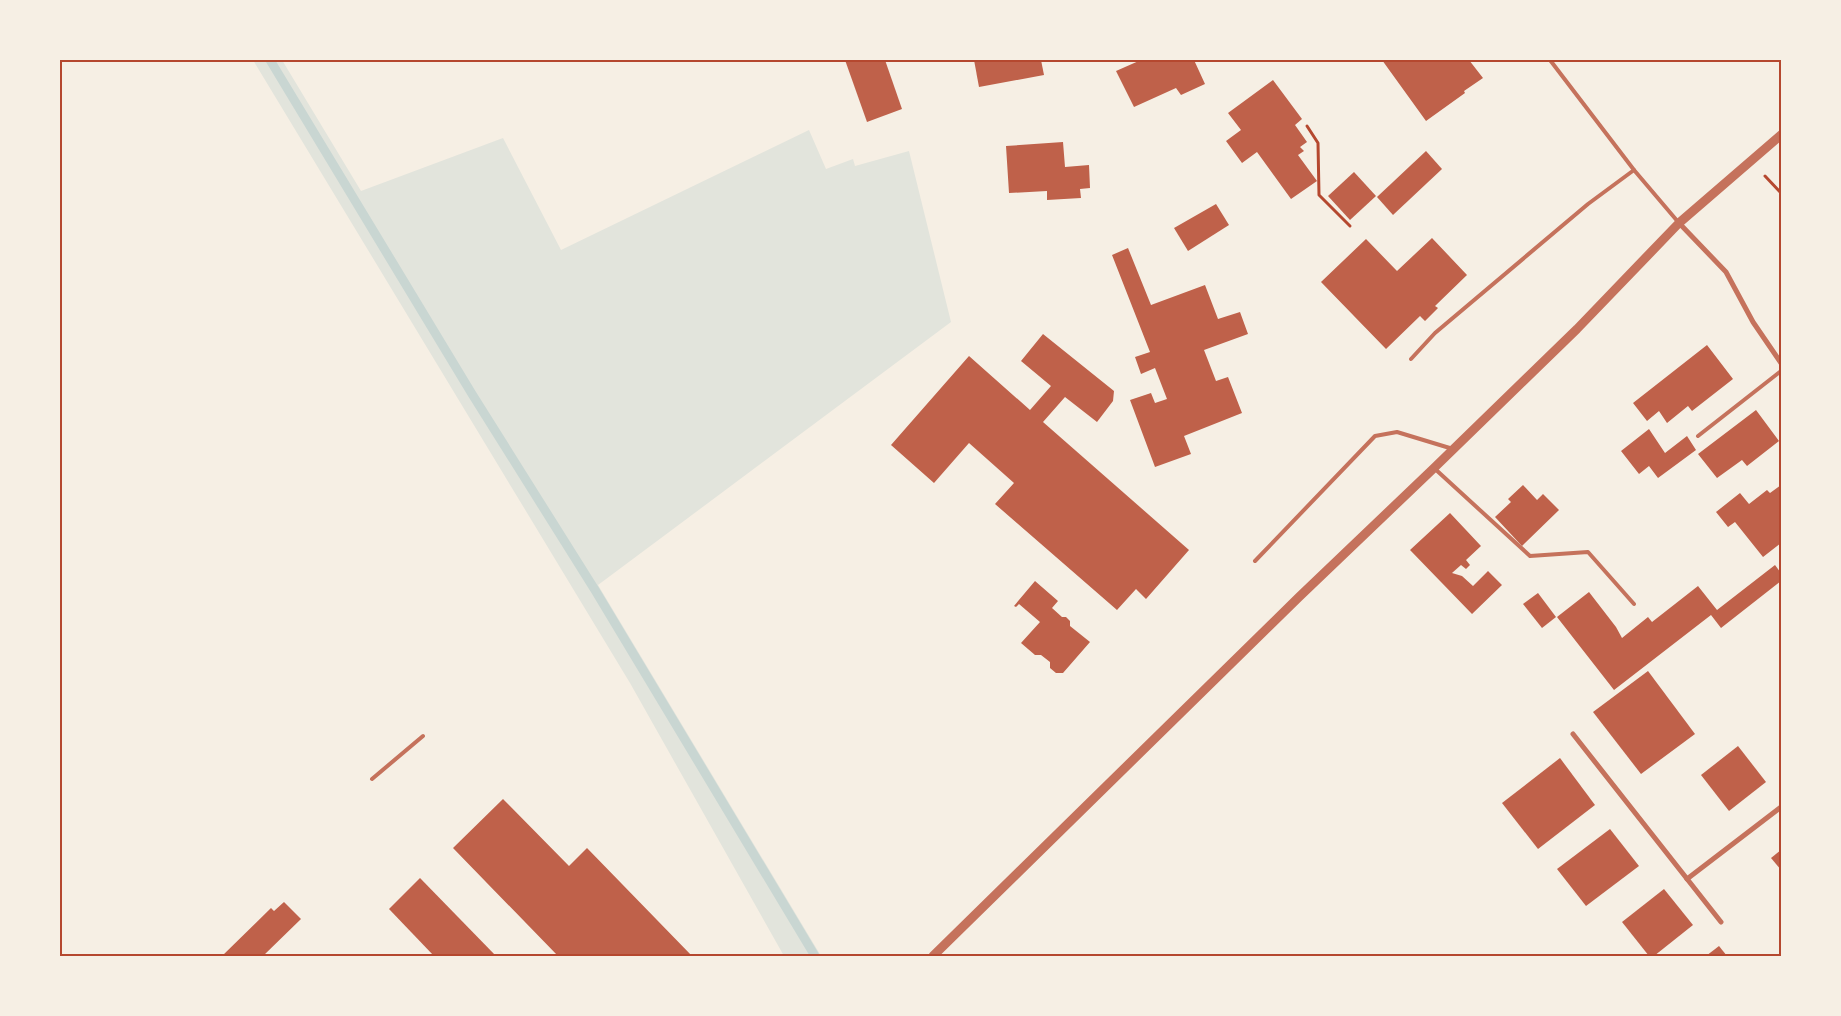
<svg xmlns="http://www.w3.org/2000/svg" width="1841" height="1016" font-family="Mulish,sans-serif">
  <rect width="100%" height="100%" fill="#f6efe4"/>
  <!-- green -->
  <path fill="#e2e4dc" d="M253 60H282L361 191 503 138 561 250 809 130 826 169 853 159 855 166 909 151 951 322 598 585 821 956H784L630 683Z"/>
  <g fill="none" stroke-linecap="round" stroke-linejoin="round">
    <!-- stream -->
    <path stroke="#c9d6d2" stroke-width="9" d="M270 60 472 394 595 590 815 956"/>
  </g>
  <!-- building -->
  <g fill="#bf614a">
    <path d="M845 60H885L902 109 867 122Z"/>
    <path d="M974 60H1041L1044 75 979 87Z"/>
    <path d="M1141 60H1163L1164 62 1169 60H1194L1205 84 1181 95 1176 88 1134 107 1116 71Z"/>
    <path d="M1382 60H1469L1483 78 1464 91 1465 93 1426 121Z"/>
    <path d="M1273 80 1302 119 1295 125 1307 142 1300 147 1304 151 1298 155 1317 181 1291 199 1257 152 1242 163 1226 141 1241 130 1228 113Z"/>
    <path d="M1063 142 1065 167 1089 165 1090 188 1080 189 1081 198 1047 200V191L1009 193 1006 146Z"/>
    <path d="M1426 151 1442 169 1393 215 1377 197Z"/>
    <path d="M1354 172 1376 196 1350 220 1328 196Z"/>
    <path d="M1216 204 1229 225 1188 251 1174 228Z"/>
    <path d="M1432 238 1467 275 1435 306 1438 308 1425 321 1420 316 1386 349 1321 282 1366 239 1397 271Z"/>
    <path d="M1128 248 1151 305 1205 285 1218 319 1240 312 1248 334 1204 350 1216 381 1228 377 1242 413 1184 436 1191 454 1155 467 1130 400 1151 393 1155 403 1167 399 1155 368 1141 374 1135 357 1150 352 1112 255Z"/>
    <path d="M1043 334 1114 391 1113 401 1097 422 1065 397 1043 422 1189 550 1146 599 1136 589 1117 610 995 504 1014 483 969 443 934 483 891 445 969 356 1030 410 1051 386 1021 361Z"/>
    <path d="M1707 345 1733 379 1692 411 1688 406 1667 423 1659 411 1647 421 1633 403Z"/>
    <path d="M1756 410 1779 441 1747 466 1742 460 1717 478 1698 454Z"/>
    <path d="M1649 429 1665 453 1687 436 1696 450 1658 478 1649 466 1639 474 1621 451Z"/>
    <path d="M1523 485 1537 500 1543 494 1559 510 1522 546 1495 517 1511 502 1508 499Z"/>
    <path d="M1781 485V543L1763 557 1735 522 1728 527 1716 512 1740 493 1749 504 1767 490 1770 493Z"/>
    <path d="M1450 513 1481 546 1466 560 1470 565 1466 569 1461 565 1452 573 1462 576 1473 586 1488 571 1502 585 1472 614 1410 550Z"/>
    <path d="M1775 565 1781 573V581L1721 628 1711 615 1614 690 1557 617 1589 592 1616 627 1622 638 1648 617 1652 622 1698 586 1717 610Z"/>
    <path d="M1035 581 1058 601 1052 608 1062 617H1066L1070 621V626L1090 642 1063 673H1056L1050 668V662L1041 655H1035L1021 643 1040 622 1019 604 1016 607 1014 606Z"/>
    <path d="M1538 593 1556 617 1542 628 1523 604Z"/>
    <path d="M1648 671 1695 734 1641 774 1593 712Z"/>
    <path d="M1738 746 1766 782 1729 811 1701 775Z"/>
    <path d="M1560 758 1595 805 1538 849 1502 803Z"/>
    <path d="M503 799 569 866 587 848 692 956H558L453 848Z"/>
    <path d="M1610 829 1639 866 1586 906 1557 869Z"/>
    <path d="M1781 850V870L1771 858Z"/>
    <path d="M420 878 496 956H434L389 909Z"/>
    <path d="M1664 889 1693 925 1654 956H1649L1622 922Z"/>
    <path d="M284 902 301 919 263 956H222L271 908 274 911Z"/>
    <path d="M1719 946 1727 956H1706Z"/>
  </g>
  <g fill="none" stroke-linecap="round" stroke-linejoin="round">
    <!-- path -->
    <g stroke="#b5482f" stroke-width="3">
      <path d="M1307 126 1318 143 1319 195 1350 226"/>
      <path d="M1765 176 1781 193"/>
    </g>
    <!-- service -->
    <g stroke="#c5725c" stroke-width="4">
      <path d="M1550 60 1634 170 1679 223"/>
      <path d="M1411 359 1435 333 1588 204 1634 170"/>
      <path d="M1698 436 1781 371"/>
      <path d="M1434 468 1530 556 1588 552 1634 604"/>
      <path d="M1255 561 1375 436 1397 432 1453 449"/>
      <path d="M372 779 423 736"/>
    </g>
    <!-- minor -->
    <g stroke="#c5725c" stroke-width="5">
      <path d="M1679 223 1726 272 1753 322 1781 363"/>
      <path d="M1573 734 1721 922"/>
      <path d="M1687 879 1781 807"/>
    </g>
    <!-- tertiary -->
    <path stroke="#c5725c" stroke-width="9" d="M933 956 1299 597 1434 468 1577 329 1679 223 1781 135"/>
  </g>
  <!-- border -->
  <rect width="1841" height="1016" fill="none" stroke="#f6efe4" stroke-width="122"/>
  <rect x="61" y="61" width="1719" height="894" fill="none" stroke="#b5482f" stroke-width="2"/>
</svg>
